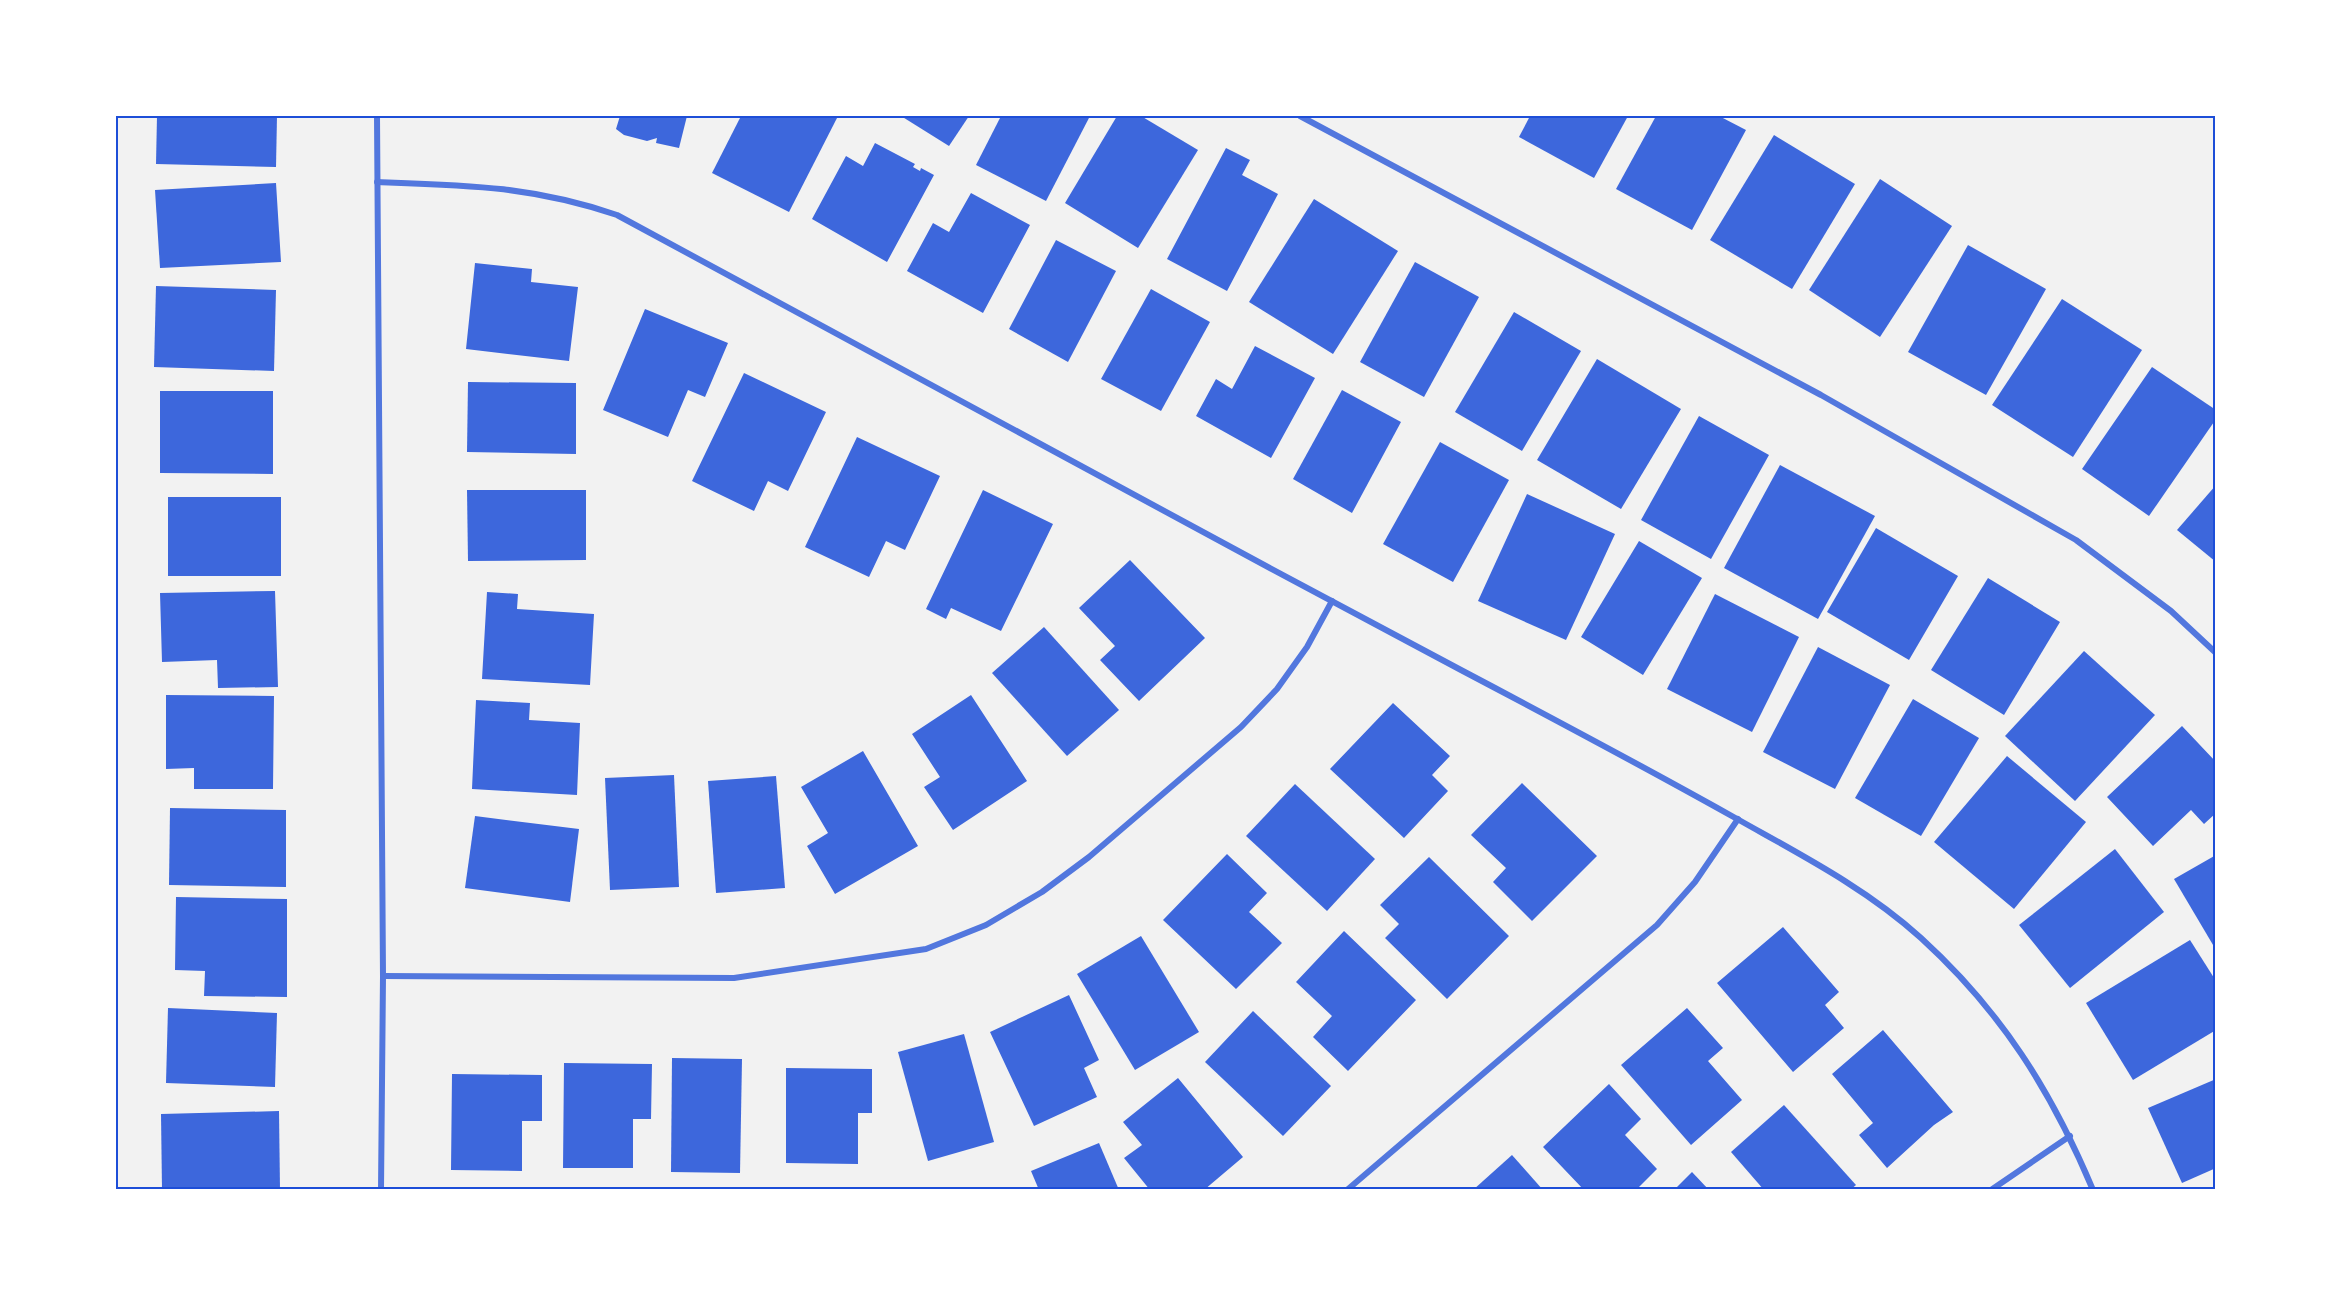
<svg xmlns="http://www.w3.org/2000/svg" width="2331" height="1305" font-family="'Nunito Sans',sans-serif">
  <rect width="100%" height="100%" fill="#f2f2f2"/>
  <!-- building -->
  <g fill="#3d67dc">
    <path d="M157 116H277L276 167 156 164Z"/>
    <path d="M620 116H687L679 148 656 143 657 138 647 141 624 135 616 129Z"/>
    <path d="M741 116 837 118 789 212 712 173Z"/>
    <path d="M901 116H969L949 146Z"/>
    <path d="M1001 116H1090L1046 201 976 165Z"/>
    <path d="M1117 116H1141L1198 150 1138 248 1065 203Z"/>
    <path d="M1530 116H1628L1594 178 1519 137Z"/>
    <path d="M1656 116H1719L1746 130 1692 230 1616 189Z"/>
    <path d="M1774 135 1855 184 1792 289 1710 240Z"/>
    <path d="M875 143 915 164 913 167 920 171 921 168 934 175 887 262 812 219 846 156 863 166Z"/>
    <path d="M1226 148 1250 160 1242 175 1278 194 1227 291 1167 259Z"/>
    <path d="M1880 179 1952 226 1880 337 1809 290Z"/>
    <path d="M276 183 281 262 160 268 155 190Z"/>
    <path d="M971 193 1030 225 983 313 907 271 933 223 949 232Z"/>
    <path d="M1314 199 1398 251 1333 354 1249 302Z"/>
    <path d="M1056 240 1116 271 1068 362 1009 329Z"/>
    <path d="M1968 245 2046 289 1986 395 1908 352Z"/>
    <path d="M1415 262 1479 297 1424 397 1360 362Z"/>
    <path d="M475 263 532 269 531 282 578 287 569 361 466 349Z"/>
    <path d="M156 286 276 290 274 371 154 367Z"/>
    <path d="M1151 289 1210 322 1161 411 1101 379Z"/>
    <path d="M2062 299 2142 350 2073 457 1992 405Z"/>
    <path d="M645 309 728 343 705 397 688 390 668 437 603 410Z"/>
    <path d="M1514 312 1581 351 1522 451 1455 412Z"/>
    <path d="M1255 346 1315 378 1271 458 1196 416 1216 379 1232 389Z"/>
    <path d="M1597 359 1681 409 1621 509 1537 460Z"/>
    <path d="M2152 367 2216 410V419L2149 516 2082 469Z"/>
    <path d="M744 373 826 412 788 491 768 481 754 511 692 481Z"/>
    <path d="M468 382 576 383V454L467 452Z"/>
    <path d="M1342 390 1401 422 1352 513 1293 479Z"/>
    <path d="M160 391H273V474L160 473Z"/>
    <path d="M1699 416 1769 455 1711 559 1641 520Z"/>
    <path d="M857 437 940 476 905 550 886 541 869 577 805 547Z"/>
    <path d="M1440 442 1509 480 1453 582 1383 544Z"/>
    <path d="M1780 465 1875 516 1818 619 1724 568Z"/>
    <path d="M2216 485V562L2177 530Z"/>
    <path d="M467 490H586V560L468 561Z"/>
    <path d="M983 490 1053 524 1001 631 951 608 946 619 926 609Z"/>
    <path d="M1527 494 1615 534 1566 640 1478 601Z"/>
    <rect x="168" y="497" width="113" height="79"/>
    <path d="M1876 528 1958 576 1909 660 1827 612Z"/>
    <path d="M1639 541 1702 578 1643 675 1581 637Z"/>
    <path d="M1130 560 1205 638 1139 701 1100 660 1115 646 1079 608Z"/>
    <path d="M1988 578 2060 622 2004 715 1931 670Z"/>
    <path d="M275 591 278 687 218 688 217 660 162 662 160 593Z"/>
    <path d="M487 592 518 594 517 609 594 614 590 685 482 679Z"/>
    <path d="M1715 594 1799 637 1752 732 1667 689Z"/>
    <path d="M1044 627 1119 710 1067 756 992 673Z"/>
    <path d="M1818 647 1890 685 1835 789 1763 752Z"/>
    <path d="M2084 651 2155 715 2075 801 2005 736Z"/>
    <path d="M166 695 274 696 273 789H194V768L166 769Z"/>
    <path d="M971 695 1027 781 953 830 924 787 940 777 912 734Z"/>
    <path d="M1913 699 1979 738 1921 836 1855 798Z"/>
    <path d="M476 700 530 703 529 720 580 723 577 795 472 789Z"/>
    <path d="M1393 703 1450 756 1432 775 1448 791 1404 838 1330 769Z"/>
    <path d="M2182 726 2216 762V813L2204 824 2191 810 2153 846 2107 797Z"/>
    <path d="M863 751 918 846 835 894 807 846 828 833 801 787Z"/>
    <path d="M2007 756 2086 822 2014 909 1934 842Z"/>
    <path d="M674 775 679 887 610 890 605 778Z"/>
    <path d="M776 776 785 888 716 893 708 781Z"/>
    <path d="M1522 783 1597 856 1532 921 1493 882 1506 868 1471 835Z"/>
    <path d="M1295 784 1375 859 1327 911 1246 836Z"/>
    <path d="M170 808 286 810V887L169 885Z"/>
    <path d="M475 816 579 829 570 902 465 888Z"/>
    <path d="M2115 849 2164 912 2070 988 2019 925Z"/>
    <path d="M1227 854 1267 893 1249 912 1282 943 1236 989 1163 920Z"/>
    <path d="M2216 855V950L2174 879Z"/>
    <path d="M1429 857 1509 936 1447 999 1385 938 1399 924 1380 905Z"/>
    <path d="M176 897 287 899V997L204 996 205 971 175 970Z"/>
    <path d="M1783 927 1839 992 1825 1005 1844 1028 1793 1072 1717 983Z"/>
    <path d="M1344 931 1416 1000 1348 1071 1313 1037 1332 1016 1296 982Z"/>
    <path d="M1141 936 1199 1032 1135 1070 1077 974Z"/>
    <path d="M2190 940 2216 981V1030L2133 1080 2086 1003Z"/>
    <path d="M1069 995 1099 1060 1084 1068 1097 1097 1034 1126 990 1032Z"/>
    <path d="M168 1008 277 1013 275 1087 166 1083Z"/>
    <path d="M1687 1008 1723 1048 1708 1061 1742 1100 1691 1145 1621 1065Z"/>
    <path d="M1253 1011 1331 1086 1283 1136 1205 1062Z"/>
    <path d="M1883 1030 1953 1112 1934 1125 1887 1168 1859 1135 1873 1123 1832 1074Z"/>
    <path d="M964 1034 994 1142 928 1161 898 1052Z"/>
    <path d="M672 1058 742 1059 740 1173 671 1172Z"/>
    <path d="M564 1063 652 1064 651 1119H633V1168H563Z"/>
    <path d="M786 1068 872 1069V1113H858V1164L786 1163Z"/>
    <path d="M452 1074 542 1075V1121H522V1171L451 1170Z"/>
    <path d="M1178 1078 1243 1157 1204 1190H1150L1124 1158 1142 1145 1123 1122Z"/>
    <path d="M2216 1079V1168L2182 1183 2148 1108Z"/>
    <path d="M1609 1084 1641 1119 1625 1135 1657 1169 1636 1190H1584L1543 1147Z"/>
    <path d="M1784 1105 1856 1185 1850 1190H1764L1731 1152Z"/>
    <path d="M279 1111 280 1190H162L161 1114Z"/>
    <path d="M1099 1143 1119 1190H1039L1031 1171Z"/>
    <path d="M1512 1155 1543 1190H1473Z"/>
    <path d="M1692 1172 1709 1190H1674Z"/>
  </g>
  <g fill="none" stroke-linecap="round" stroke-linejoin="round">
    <!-- minor -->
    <g stroke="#5277de" stroke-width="6">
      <path d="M377 116 383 976 381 1190"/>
      <path d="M1300 116 1821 395 2076 540 2171 611 2216 653"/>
      <path d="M377 182C466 185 532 186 617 215 898 369 1179 520 1461 670 1554 719 1648 769 1739 820 1803 856 1867 889 1921 938 2001 1011 2051 1090 2093 1190"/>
      <path d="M383 976 734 978 926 949 986 925 1042 892 1089 857 1241 727 1277 689 1307 647 1332 601"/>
      <path d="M1347 1190 1657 925 1695 882 1738 819"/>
      <path d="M1991 1190 2070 1136"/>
    </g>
  </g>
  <!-- border -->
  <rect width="2331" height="1305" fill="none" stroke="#ffffff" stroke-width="234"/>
  <rect x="117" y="117" width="2097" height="1071" fill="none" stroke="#1d4ed8" stroke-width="2"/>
</svg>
